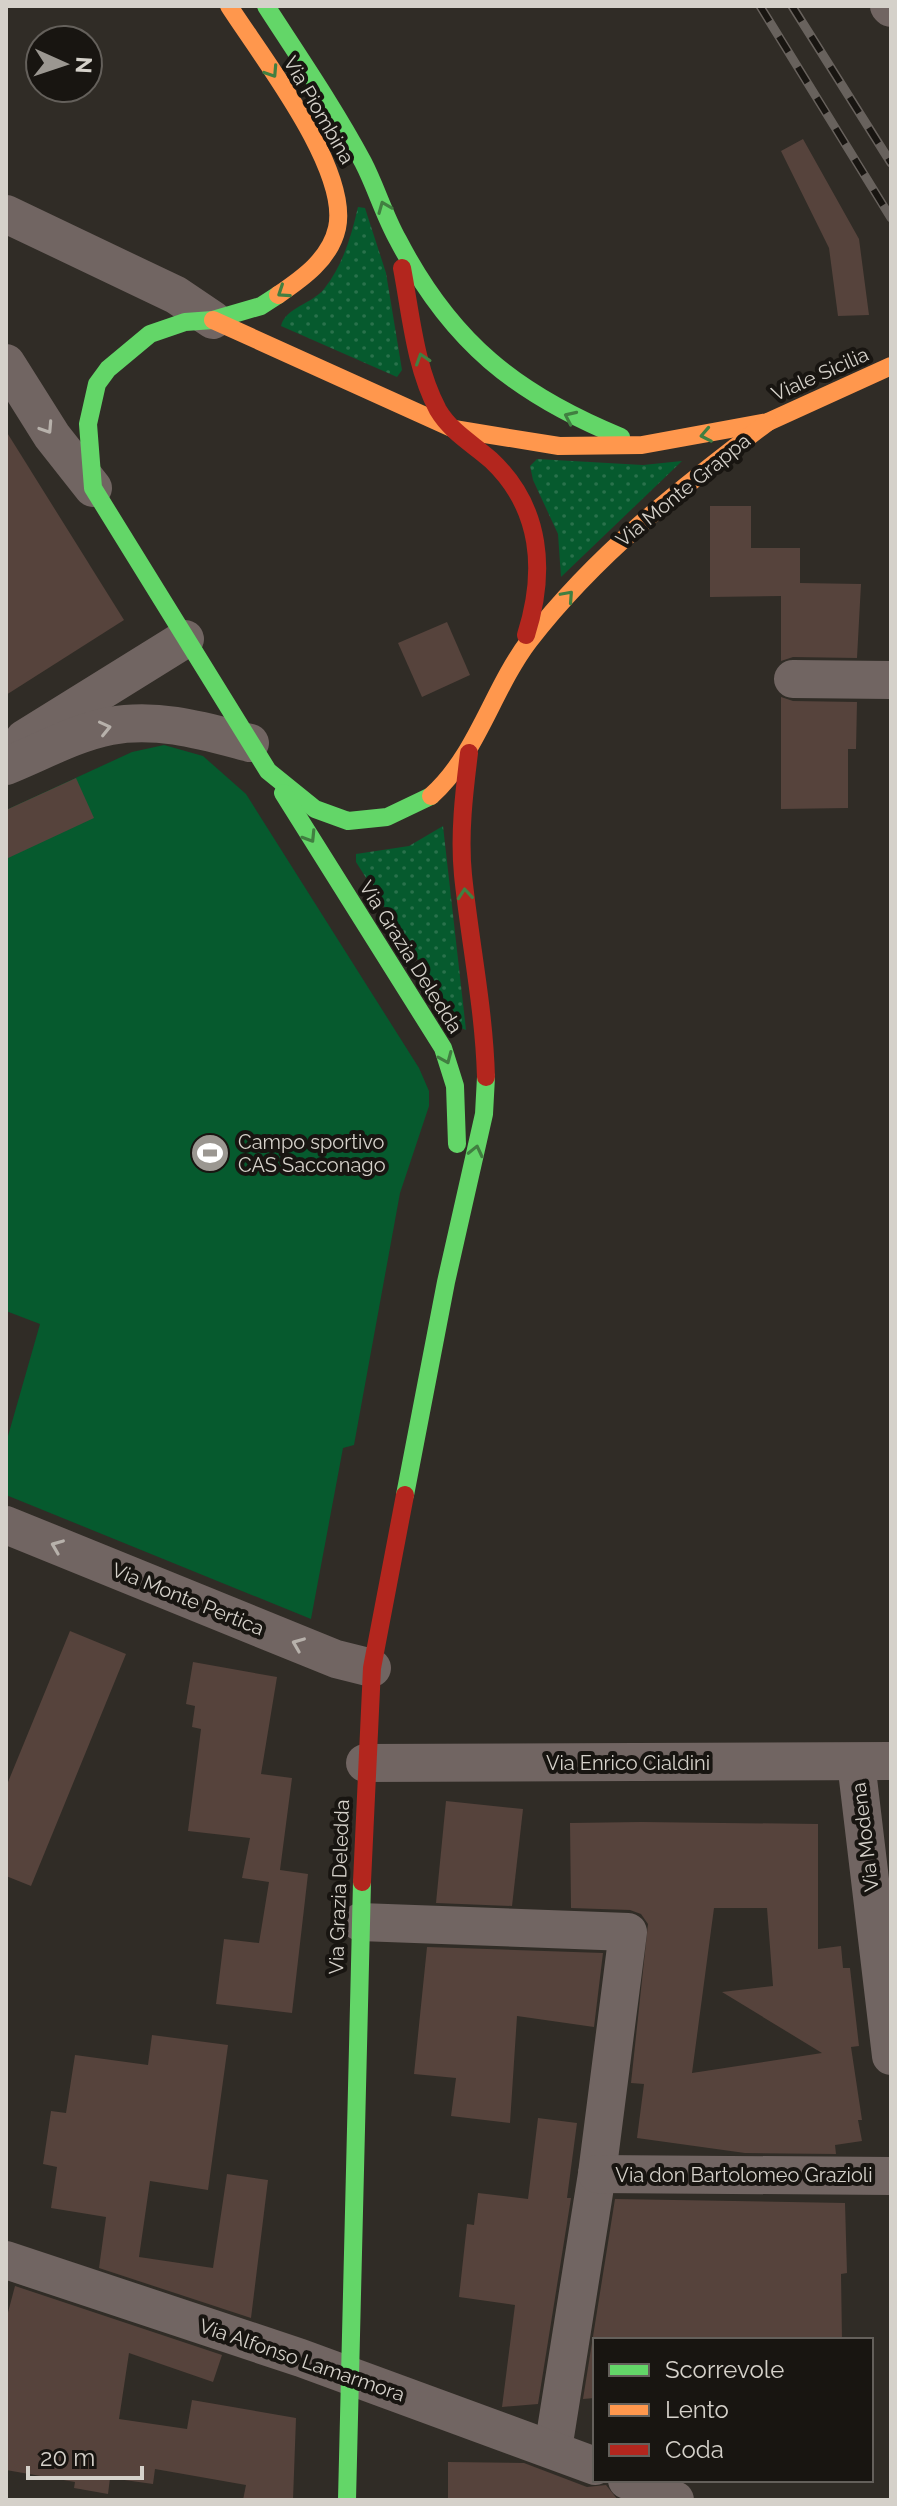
<svg xmlns="http://www.w3.org/2000/svg" width="897" height="2506" font-family="Raleway,sans-serif">
  <defs>
    <pattern id="green-dots" width="8" height="8" patternUnits="userSpaceOnUse" patternTransform="scale(2)"><rect width="8" height="8" fill="#065a2e"/><path d="M2 2h.1M6 6h.1" fill="none" stroke="#29714b" stroke-width="1.8" stroke-linecap="round"/></pattern>
  </defs>
  <rect width="100%" height="100%" fill="#302c26"/>
  <!-- green -->
  <g fill="url(#green-dots)">
    <path d="M358 207 365 208 386 273 402 370 397 377 281 326C286 307 312 304 324 289 343 265 351 237 358 207Z"/>
    <path d="M537 459 643 465 682 461 561 577 558 534 533 480 530 466Z"/>
    <path d="M443 826 466 1030 461 1028 356 862V854L409 846Z"/>
  </g>
  <!-- pitch -->
  <path fill="#065a2e" d="M164 745 203 756 246 794 419 1068 429 1091V1106L400 1193 354 1445 343 1448 311 1619 6 1495V1443L40 1324 6 1311V810L132 752Z"/>
  <!-- building -->
  <g fill="#56433c" fill-rule="evenodd">
    <path d="M803 139 859 239 869 315 838 316 829 248 781 151Z"/>
    <path d="M6 431 124 620 6 695Z"/>
    <path d="M710 506H751V548H800V583L861 584 857 658 793 657 781 661V596L710 597Z"/>
    <path d="M447 622 470 675 422 697 398 643Z"/>
    <path d="M781 697 793 701 857 702 856 749H848V808L781 809Z"/>
    <path d="M76 778 94 818 6 859V810Z"/>
    <path d="M70 1631 126 1654 31 1886 6 1876V1787Z"/>
    <path d="M193 1662 277 1677 261 1774 292 1778 280 1870 308 1874 292 2013 216 2004 224 1939 259 1943 269 1882 242 1878 250 1838 188 1831 201 1729 192 1727 195 1706 186 1704Z"/>
    <path d="M446 1801 523 1809 512 1906 436 1903Z"/>
    <path d="M641 1822 818 1824V1949L841 1946 843 1968H850L859 2046 851 2047 862 2120H858L862 2141 835 2145 836 2154 745 2153 637 2138 644 2084 631 2083 648 1924 641 1914 630 1910 571 1908 570 1823ZM714 1908H767L773 1986 722 1992 822 2053 692 2073Z"/>
    <path d="M427 1947 603 1953 594 2027 517 2016 510 2123 451 2116 456 2078 414 2074Z"/>
    <path d="M152 2035 228 2045 208 2190 150 2181 139 2257 213 2268 227 2174 268 2180 251 2318 99 2268 106 2217 51 2208 57 2167 43 2164 51 2111 66 2113 75 2055 148 2065Z"/>
    <path d="M538 2118 577 2123 567 2198H571L538 2404 502 2407 515 2305 459 2297 467 2224 474 2225 478 2193 528 2199Z"/>
    <path d="M615 2199 845 2203 847 2273 841 2274 842 2340H595V2398L583 2399Z"/>
    <path d="M15 2286 222 2355 213 2382 129 2353 119 2419 187 2429 192 2400 296 2418 293 2500H243L246 2485 155 2469 153 2484 110 2478 108 2494 74 2488 75 2482 6 2470V2320Z"/>
    <path d="M448 2462 524 2463 587 2487 606 2485 618 2500H448Z"/>
  </g>
  <g fill="none" stroke-linecap="round" stroke-linejoin="round">
    <!-- street -->
    <g stroke="#716562" stroke-width="38">
      <path d="M889 6 891 8"/>
      <path d="M6 214 176 295 213 320"/>
      <path d="M6 363 52 436 93 488"/>
      <path d="M793 679 891 680"/>
      <path d="M24 739 185 639"/>
      <path d="M6 766C39 753 74 733 110 726 158 717 204 731 250 743"/>
      <path d="M6 1525 336 1659 372 1668"/>
      <path d="M856 1762 891 2056"/>
      <path d="M365 1763 891 1761"/>
      <path d="M360 1922 628 1932 597 2174 553 2449"/>
      <path d="M597 2174 891 2176"/>
      <path d="M6 2260 301 2358 595 2466"/>
      <path d="M627 2480 675 2500"/>
    </g>
    <!-- fast -->
    <g stroke="#63d668" stroke-width="18">
      <path d="M266 6C299 57 334 108 363 162 376 187 384 215 398 240 451 342 516 394 621 437"/>
      <path d="M278 295 261 306 213 320 185 322 150 334 108 369 97 384 88 424 93 488 268 771 315 809 348 821 387 817 431 796"/>
      <path d="M283 793 443 1048 455 1086 457 1144"/>
      <path d="M405 1495 446 1282 484 1114 486 1077"/>
      <path d="M347 2500 362 1882"/>
    </g>
    <!-- slow -->
    <g stroke="#ff974d" stroke-width="18">
      <path d="M229 6C261 56 350 169 337 228 330 259 303 278 278 295"/>
      <path d="M213 320 454 429 559 446 642 445 768 422 891 366"/>
      <path d="M431 796C477 755 492 690 529 641 596 554 681 488 768 422"/>
    </g>
    <!-- jam -->
    <g stroke="#b3261e" stroke-width="18">
      <path d="M402 268C411 315 415 367 438 410 451 432 473 444 491 460 542 508 546 572 526 635"/>
      <path d="M469 753C464 793 459 835 463 875 470 943 484 1008 486 1077"/>
      <path d="M362 1882 372 1668 405 1495"/>
    </g>
    <defs>
      <g id="rail">
        <path d="M760 6 891 218"/>
        <path d="M792 6 891 163"/>
      </g>
    </defs>
    <!-- rail casing -->
    <use href="#rail" stroke="#68625d" stroke-width="9"/>
    <!-- rail -->
    <use href="#rail" stroke="#181511" stroke-width="6" stroke-dasharray="18" stroke-linecap="butt"/>
  </g>
  <!-- one-way arrows -->
  <defs><path id="oneway-chevron" d="M-2-3.5L2.5 0L-2 3.5" fill="none" stroke-width="1.6" stroke-linecap="round" stroke-linejoin="round" transform="scale(2)"/></defs>
  <g stroke="#417f41">
    <use href="#oneway-chevron" transform="translate(272 72) rotate(57)"/>
    <use href="#oneway-chevron" transform="translate(384 207) rotate(-112)"/>
    <use href="#oneway-chevron" transform="translate(283 292) rotate(146)"/>
    <use href="#oneway-chevron" transform="translate(422 359) rotate(-108)"/>
    <use href="#oneway-chevron" transform="translate(570 417) rotate(-155)"/>
    <use href="#oneway-chevron" transform="translate(706 435) rotate(169)"/>
    <use href="#oneway-chevron" transform="translate(568 596) rotate(-48)"/>
    <use href="#oneway-chevron" transform="translate(310 837) rotate(58)"/>
    <use href="#oneway-chevron" transform="translate(465 894) rotate(-95)"/>
    <use href="#oneway-chevron" transform="translate(446 1058) rotate(67)"/>
    <use href="#oneway-chevron" transform="translate(476 1151) rotate(-77)"/>
  </g>
  <g stroke="#b7b1ab">
    <use href="#oneway-chevron" transform="translate(47 428) rotate(57)"/>
    <use href="#oneway-chevron" transform="translate(105 728) rotate(-13)"/>
    <use href="#oneway-chevron" transform="translate(57 1546) rotate(-158)"/>
    <use href="#oneway-chevron" transform="translate(298 1644) rotate(-158)"/>
  </g>
  <!-- icons -->
  <defs>
    <symbol id="stadium-disc" viewBox="-11 -11 22 22"><circle r="9.5" fill="#9b9791" stroke="#181511"/><path d="M0-5a6.5 5 0 1 0 0 10a6.5 5 0 1 0 0-10ZM-3.5-1.8h7v3.6h-7Z" fill="#fff"/></symbol>
  </defs>
  <g fill-rule="evenodd">
    <use href="#stadium-disc" x="188" y="1131" width="44" height="44"/>
  </g>
  <g text-anchor="middle" dominant-baseline="central" stroke-width="8" stroke-linejoin="round" paint-order="stroke">
    <!-- street labels -->
    <g font-size="20" fill="#d5d1ca" stroke="#181511">
      <text transform="translate(319 110) rotate(60)">Via Piombina</text>
      <text transform="translate(820 374) rotate(-24)">Viale Sicilia</text>
      <text transform="translate(683 490) rotate(-39)">Via Monte Grappa</text>
      <text transform="translate(411 957) rotate(58)">Via Grazia Deledda</text>
      <text transform="translate(188 1599) rotate(22)">Via Monte Pertica</text>
      <text x="628" y="1763">Via Enrico Cialdini</text>
      <text transform="translate(865 1837) rotate(-97)">Via Modena</text>
      <text transform="translate(339 1887) rotate(-88)">Via Grazia Deledda</text>
      <text x="744" y="2175">Via don Bartolomeo Grazioli</text>
      <text transform="translate(302 2360) rotate(19)">Via Alfonso Lamarmora</text>
    </g>
    <!-- poi labels -->
    <g font-size="20" fill="#d5d1ca" stroke="#181511" text-anchor="start">
      <text x="238" y="1142">Campo sportivo<tspan x="238" dy="23">CAS Sacconago</tspan></text>
    </g>
  </g>
  <!-- border -->
  <rect width="897" height="2506" fill="none" stroke="#d5d1ca" stroke-width="16"/>
  <!-- legend -->
  <rect x="593" y="2338" width="280" height="144" fill="#181511" stroke="#64605b" stroke-width="2"/>
  <rect x="609" y="2364" width="40" height="12" fill="#63d668" stroke="#64605b" stroke-width="2"/>
  <text x="665" y="2378" font-size="24" fill="#d5d1ca">Scorrevole</text>
  <rect x="609" y="2404" width="40" height="12" fill="#ff974d" stroke="#64605b" stroke-width="2"/>
  <text x="665" y="2418" font-size="24" fill="#d5d1ca">Lento</text>
  <rect x="609" y="2444" width="40" height="12" fill="#b3261e" stroke="#64605b" stroke-width="2"/>
  <text x="665" y="2458" font-size="24" fill="#d5d1ca">Coda</text>
  <!-- north arrow -->
  <g transform="translate(64 64) rotate(93)"><circle r="38" fill="#181511" stroke="#64605b" stroke-width="2"/>
  <path d="M0-6L14 30L0 20L-14 30Z" fill="#9b9791"/>
  <text y="-12" font-size="22" font-weight="bold" text-anchor="middle" fill="#d5d1ca">N</text>
  </g>
  <!-- scale -->
  <path d="M28 2466v12h114v-12" fill="none" stroke="#d5d1ca" stroke-width="4"/>
  <text x="40" y="2466" font-size="24" fill="#d5d1ca" stroke="#181511" stroke-width="6" paint-order="stroke">20 m</text>
</svg>
